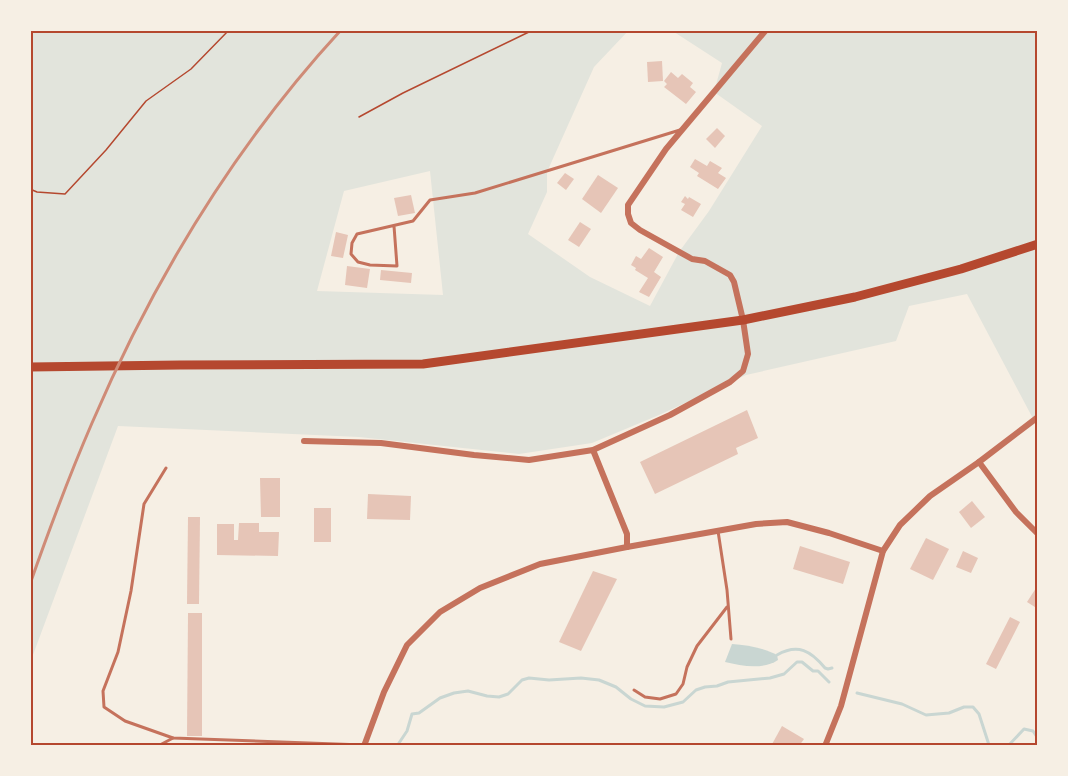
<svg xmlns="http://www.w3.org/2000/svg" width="1068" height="776" font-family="Overpass,sans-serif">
  <rect width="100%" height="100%" fill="#f6efe4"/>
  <!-- green -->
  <path fill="#e2e4dc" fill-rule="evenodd" d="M30 30H629L594 67 547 172V192L528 234 590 277 650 306 679 252 709 211 762 126 714 92 722 63 671 30H1038V428L967 294 909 306 896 341 746 375 659 415 592 443 519 454 359 437 118 426 30 663ZM430 171 443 295 317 291 344 191Z"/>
  <!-- water -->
  <path fill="#c9d6d2" d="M732 644C747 645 764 648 777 655L778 660C763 670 742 666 725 662Z"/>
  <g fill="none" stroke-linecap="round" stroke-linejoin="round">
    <!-- stream -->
    <g stroke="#c9d6d2" stroke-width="3">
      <path d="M777 655C798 643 811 651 825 668L828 669 832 668"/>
      <path d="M857 693 902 704 926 715 949 713 964 707H973L979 714 989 745 991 746"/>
      <path d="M397 746 407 731 412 714 419 713 440 698 454 693 468 691 487 696 499 697 508 694 522 680 529 678 549 680 581 678 599 680 616 687 631 699 645 706 664 707 683 702 696 690 705 687 717 686 728 682 770 678 784 674 797 662H802L813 671H818L829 682"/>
      <path d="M1008 746 1024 729 1033 731 1037 737V746"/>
    </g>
  </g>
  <!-- building -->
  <g fill="#e6c5b7">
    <path d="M662 61 663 81 648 82 647 62Z"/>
    <path d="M671 72 678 78 682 74 693 83 690 87 696 92 686 104 664 87 667 84 664 81Z"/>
    <path d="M717 128 725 136 715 148 706 139Z"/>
    <path d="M695 159 707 166 710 161 722 168 718 173 726 178 718 189 697 176 699 173 690 167Z"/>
    <path d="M565 173 574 179 566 190 557 183Z"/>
    <path d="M598 175 618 188 601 213 582 199Z"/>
    <path d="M411 195 415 213 398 216 394 198Z"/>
    <path d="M685 196 688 199 689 197 701 204 693 217 681 210 685 204 681 202Z"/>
    <path d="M580 222 591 229 579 247 568 240Z"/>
    <path d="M336 232 348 235 343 258 331 256Z"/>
    <path d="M649 248 663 257 654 272 661 277 649 297 639 292 648 278 635 270 636 268 631 265 636 256 641 259Z"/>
    <path d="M347 266 370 269 367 288 345 285Z"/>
    <path d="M381 270 412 273 411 283 380 280Z"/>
    <path d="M747 410 758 438 736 448 738 454 655 494 640 462Z"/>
    <path d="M260 478H280V517H261Z"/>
    <path d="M368 494 411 496 410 520 367 519Z"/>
    <path d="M972 501 985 517 971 528 959 512Z"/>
    <rect x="314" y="508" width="17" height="34"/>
    <path d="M188 517H200L199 604H187Z"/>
    <path d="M239 523H259V532H279L278 556 217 555V524H234V540H238Z"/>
    <path d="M926 538 949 549 933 580 910 569Z"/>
    <path d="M800 546 850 562 843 584 793 569Z"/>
    <path d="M963 551 978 558 971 573 956 567Z"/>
    <path d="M593 571 617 579 581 651 559 642Z"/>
    <path d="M1038 585V609L1027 602Z"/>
    <path d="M188 613H202V736H187Z"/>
    <path d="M1010 617 1020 622 996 669 986 664Z"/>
    <path d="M782 726 804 739 799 746H771Z"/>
  </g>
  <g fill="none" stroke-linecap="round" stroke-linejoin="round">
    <!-- path -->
    <g stroke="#b5482f" stroke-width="1.5">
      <path d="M359 117 403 93 533 30"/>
      <path d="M30 189 37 192 65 194 106 150 146 101 191 69 229 30"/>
    </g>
    <!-- service -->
    <g stroke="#c5725c" stroke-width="3">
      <path d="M394 226 397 266 370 265 358 262 351 254 352 243 357 234 413 221 430 200 475 193 680 130"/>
      <path d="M166 468 144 504 131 591 118 652 103 691 104 707 125 721 173 738 363 745"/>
      <path d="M718 531 727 590 731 639"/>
      <path d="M634 690 645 697 660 699 676 694 683 684 687 667 697 646 727 607"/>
      <path d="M158 746 173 738"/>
    </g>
    <!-- minor -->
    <g stroke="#c5725c" stroke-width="6">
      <path d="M304 441 381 443 474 455 529 460 593 450 670 415 730 382 743 371 748 354 743 320 734 282 730 275 705 261 692 259 640 230 631 223 628 214V205L666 149 766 30"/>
      <path d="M593 450 627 534V547"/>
      <path d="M979 462 1016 512 1038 534"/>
      <path d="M364 746 384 692 407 645 440 612 480 588 540 564 627 547 756 524 787 522 829 533 883 551"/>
      <path d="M825 746 841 706 883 551 900 525 930 496 979 462 1038 417"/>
    </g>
    <!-- primary -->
    <path stroke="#b5482f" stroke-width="9" d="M30 367 180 365 423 364 743 320 855 297 961 269 1038 244"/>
    <!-- rail -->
    <path stroke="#cf8b77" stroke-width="3" d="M30 584C49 530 69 476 92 423 153 281 236 144 341 30"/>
  </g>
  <!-- border -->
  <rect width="1068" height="776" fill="none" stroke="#f6efe4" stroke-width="63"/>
  <rect x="32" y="32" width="1004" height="712" fill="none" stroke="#b5482f" stroke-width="2"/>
</svg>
